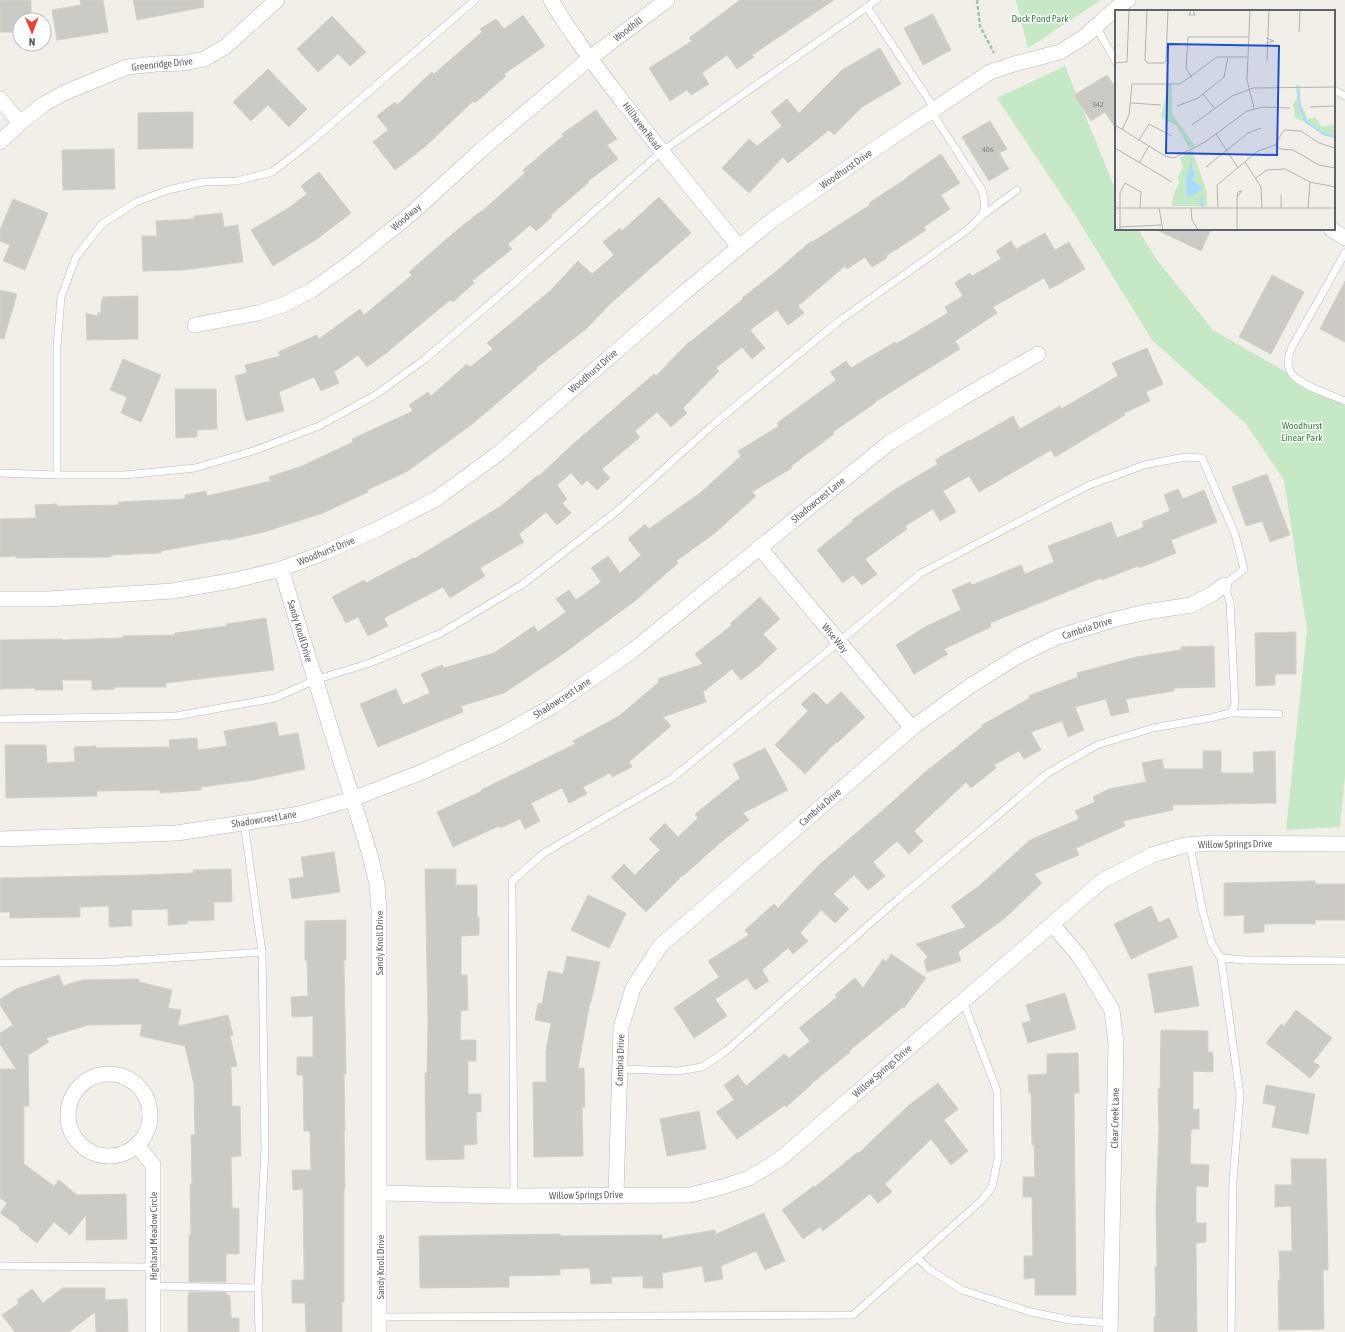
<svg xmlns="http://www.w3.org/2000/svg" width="1345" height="1332" font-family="'Asap Condensed',sans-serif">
  <rect width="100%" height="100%" fill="#f1efe8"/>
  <!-- green -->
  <g fill="#c5e8c5">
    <path d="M1016 0H1101L1028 48Z"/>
    <path d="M1065 66 1116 191V229H1138L1157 260 1213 330 1345 406V776L1340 827 1286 830 1307 630 1284 480 1246 424 1152 340 1075 215 997 98Z"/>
  </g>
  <!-- building -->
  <g fill="#cccac5" stroke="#d6d1c6">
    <path d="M0 0H31V20H20V32H0Z"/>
    <path d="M80 0H103L108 32 57 40 52 10 81 5Z"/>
    <path d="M133 0H203L204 7 137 20Z"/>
    <path d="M740 0H834L752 55 754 57 737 69 727 55 702 73 709 84 691 95 687 90 670 101 649 68 692 41 689 38Z"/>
    <path d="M933 14 951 50 923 65 904 28Z"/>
    <path d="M523 15 545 46 504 74 506 76 475 103 473 101 427 145 395 170 373 142 388 130 377 116 395 102 397 105 432 72 434 74 482 32 480 29 496 19 504 29Z"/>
    <path d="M332 16 366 52 350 66 338 54 318 72 297 49Z"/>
    <path d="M880 48 901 84 862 107 834 135 829 130 788 163 783 157 749 193 722 168 749 139 757 146 782 126 771 112 787 99 799 113 842 70Z"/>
    <path d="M268 69 307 109 289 127 268 105 251 121 233 102Z"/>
    <path d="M1107 75 1116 88V129L1105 112 1091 121 1074 95Z"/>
    <path d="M596 110 617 139 607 145 618 159 588 181 589 182 551 215 552 217 536 231 530 225 508 244 512 249 472 281 474 283 453 302 450 300 385 354 367 367 358 355 334 372 339 383 321 391 314 377 279 392 284 411 246 421 235 376 247 373 245 365 280 356 278 352 317 335 319 339 360 309 364 315 412 275 409 272 451 235 481 211V212L525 173 523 170 563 136 562 134Z"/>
    <path d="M193 112V148L138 149V113Z"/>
    <path d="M990 121 1007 149 999 153 1009 169 989 181 962 137Z"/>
    <path d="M114 149 115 189 63 190 62 150Z"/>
    <path d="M941 154 960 183 941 195 950 209 924 227 926 230 886 256 887 258 872 267 865 257 847 269 845 266 798 306 804 313 788 325 777 310 750 330 765 348 752 359 742 347 716 368 719 371 683 408 687 413 671 427 657 412 635 431 640 437 602 469 610 478 597 490 587 480 582 485 571 473 557 485 567 499 562 503 571 513 557 525 546 512 519 534 524 542 480 568 485 576 450 598 443 587 384 618 388 626 368 636 358 617 346 623 332 597 364 580 366 583 413 558 414 559 501 506 538 475 539 476 572 445 654 374 656 376 689 342H690L743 299 742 298 779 269 811 241 812 242 870 205 869 203 907 178V177Z"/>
    <path d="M319 172 351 213 317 239 273 266 251 230 287 209 307 194 301 186Z"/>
    <path d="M659 197 691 233 611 303 586 329 536 368 537 369 471 425 408 471 367 490 368 492 323 513 264 532 228 540 227 539 161 551V553L111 555V557L16 558V556L0 557V519L36 518 35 505 57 504V506L119 505 118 502 185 499V495L206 491 207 496 271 481 269 477 302 466 353 442 352 439 413 411 409 405 428 392 431 396 467 364 470 367 493 349 487 343 550 291 578 261 592 274 614 255 603 242 620 228 622 231Z"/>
    <path d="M13 199 48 213 25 270 3 261 10 245 0 241V230Z"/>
    <path d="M222 213 224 227 238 225 243 262 184 270 143 271 142 236H157L156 221 194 219V216Z"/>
    <path d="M1155 229H1211L1201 251Z"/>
    <path d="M1045 233 1055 250 1069 242 1085 269 1050 289 1044 278 993 307 997 313 955 341 960 349 875 402V403L833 432 834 434 791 466 792 468 752 492 756 496 715 533 676 561 678 563 635 601 560 656 504 693 461 706 463 712 378 747 360 704 396 689 403 705 430 693 421 674 442 665 444 668 494 653 534 626 538 632 566 612 556 599 569 590 576 600 601 582 591 568 608 556 620 573 641 555 628 539 645 524 649 529 700 493 741 456 738 451 779 426 777 423 836 380 830 372 846 361 851 368 895 342 896 344 948 313 945 307 963 296 955 283 970 273 972 276 1001 259 996 251 1011 241 1016 249Z"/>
    <path d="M1272 275 1304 292 1271 354 1239 337Z"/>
    <path d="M1345 281V342L1320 329Z"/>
    <path d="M0 290 17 294 4 339 0 338Z"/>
    <path d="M138 296V339L87 340 86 313 97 316 98 313H101V304L103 297Z"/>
    <path d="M1147 348 1163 384 1146 392 1150 401 1124 413 1125 415 1055 457 1051 450 979 492 969 476 943 491 956 512 940 521 933 509 905 526 907 529 865 559 877 574 862 585 853 575 843 583 817 550 853 521 852 520 897 488 938 464 935 460 969 440 970 441 1013 416 1020 429 1060 406 1061 409 1118 376 1112 363Z"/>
    <path d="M123 359 161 375 141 422 121 413 127 397 110 390Z"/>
    <path d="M175 389H216L217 429 197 430V437L176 438Z"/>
    <path d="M1267 474 1290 535 1270 542 1262 521 1246 526 1232 487Z"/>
    <path d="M1178 489 1183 499 1204 490 1217 522 1171 540 1176 553 1139 568 1138 566 1102 580 1101 578 990 623 991 627 944 649 948 654 914 674 896 645 927 626 961 610 952 590 970 582 972 585 1021 565 1025 574 1054 562 1048 546 1111 522 1117 538 1144 527 1142 522 1170 511 1164 495Z"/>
    <path d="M760 597 780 619 763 634 777 649 759 666 741 680 732 669 703 692 706 702 663 717 671 726 629 762 632 767 612 777 610 773 583 787 587 794 569 803 562 788 531 803 540 821 525 829 520 819 500 828 499 826 453 847 437 812 482 791 481 790 575 744 573 741 619 716 659 682 658 679 703 664 695 654 732 625 730 624Z"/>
    <path d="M266 618 274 670 166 683V687H114V689L92 690V680H62L63 690H35V688L0 689V640L62 639V640L123 638V636L175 635V633L227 626 226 624Z"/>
    <path d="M1296 632V674H1275V685L1256 686 1255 633Z"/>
    <path d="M1214 646 1215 687 1174 688V691L1126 699 1129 712 1111 716 1106 699 1075 707 1084 730 1068 737 1062 721 1031 732 1041 750 1024 759 1019 751 994 765 996 768 971 788 966 782 914 831 923 841 909 854 897 841 873 862 885 876 868 890 854 875 833 894 849 909 835 923 821 910 800 933 808 941 793 954 788 948 762 970 769 981 755 990 747 978 715 999 727 1016 694 1038 674 1008 719 977 708 961 749 935 745 930 774 904 778 908 819 865 890 804 924 773 983 726 982 725 1030 698 1028 696 1078 677 1077 673 1136 657 1181 650V647Z"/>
    <path d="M814 692 827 705 841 692 865 717 837 743 836 742 805 774 775 745 808 711 801 704Z"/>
    <path d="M276 722 279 736 298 733 305 769 254 780 201 787V790L160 793V790L97 791V796L6 798 5 745H46L47 763 75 762 74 747 96 746V748L170 747 169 740 197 738 198 750 227 746 224 731Z"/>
    <path d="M765 748 788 790 743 813 749 820 721 842 683 876V875L646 912 611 877 624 864 635 875 660 850 649 839 665 823 678 837 698 818 695 814 740 778 733 764Z"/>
    <path d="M1203 751H1221V773H1254L1253 752 1275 751 1276 803 1172 805 1173 810 1123 821 1125 826 1076 848 1079 855 1034 874 1042 883 1005 918 958 952 961 961 927 972 924 961 928 957 916 944 966 927 951 906 979 886 1030 840 1079 819 1075 811 1095 802 1093 797 1109 789 1146 782 1142 763 1162 759 1164 769H1203Z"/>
    <path d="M334 852 340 892 292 899 289 879 304 877 301 857Z"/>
    <path d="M231 869 232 902H214V920L187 921V924L168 925V909L131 910 132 926 109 927V906L80 907V917L10 918V912H0V878L144 875 193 873V870Z"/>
    <path d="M425 869H456V885H477V917H479V935L461 936V975H467L468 1010 461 1011 460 1040H476V1061H468V1094H481V1112H476L477 1144 464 1145V1159L426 1160 425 1073H427L428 1022Z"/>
    <path d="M1315 881V884H1345V920H1315V924H1264V932L1244 933V915L1224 916V883Z"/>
    <path d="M588 895 626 913 609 948 571 930Z"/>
    <path d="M1151 906 1159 923 1169 918 1178 937 1131 959 1114 924Z"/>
    <path d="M346 920V960H344L346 1074H344L345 1131H344L345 1189H344V1302H342V1332H306L305 1303H292V1280H304V1264L303 1189 293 1190 292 1170H311L310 1131H304L303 1075H297V1057H313V1016L292 1017 291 997 308 996 307 960H305V921Z"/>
    <path d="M891 954 926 978 904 1008 903 1007 849 1051 850 1052 811 1084V1085L786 1107 785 1105 737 1139 716 1112 734 1100 724 1085 738 1075 746 1086 784 1054 789 1058 810 1041 799 1028 837 997 835 995 855 978 863 988 883 959 886 962Z"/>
    <path d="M567 956 600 962 591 1002H590L578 1068H584L585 1107H582L583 1156 534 1157 533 1082H546V1051L551 1023 535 1020 538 1003 542 1004 548 971 563 974Z"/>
    <path d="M1192 966 1199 1006 1155 1013 1148 974Z"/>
    <path d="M59 975 63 986 82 980 139 979V982L172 990 168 1008 181 1010 178 1026 228 1015 233 1035 230 1036 237 1066 231 1067 232 1106H240L241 1156 231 1157 232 1208H239V1254H226V1282H189V1234H191L190 1184H192L191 1135H195L194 1085 185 1046 140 1036 142 1024 88 1025 46 1038 49 1042 28 1055 29 1106H24V1164L54 1186 59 1180 77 1195 126 1194 127 1239 86 1240V1215L70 1235 54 1222 37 1243 19 1229 20 1227 0 1213 7 1203 0 1198V1069H16L0 1044V1033L13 1025 0 1005V999L16 989Z"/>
    <path d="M1065 993 1076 1029 1028 1043 1022 1023 1031 1021 1026 1005Z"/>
    <path d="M1296 1010 1332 1038 1313 1062 1320 1066 1310 1078 1266 1043 1281 1024 1284 1026Z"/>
    <path d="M1161 1030 1208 1031V1052H1213V1072L1193 1071V1110L1199 1109V1129H1191L1190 1164 1209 1165 1208 1187 1196 1186V1223H1206V1242L1196 1243 1197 1332H1154V1317H1156L1155 1267H1157L1156 1207 1159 1129 1158 1089H1160Z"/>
    <path d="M1078 1053 1079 1093H1074L1076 1295H1035V1278L1024 1279V1256H1033L1032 1197H1023V1177H1035L1034 1145H1032L1031 1093H1029L1028 1075 1047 1074V1054Z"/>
    <path d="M938 1083 958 1109 944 1120 968 1151 951 1165 931 1139 885 1184 892 1192 878 1203 870 1194 823 1231 820 1227 803 1239 782 1210 814 1186 815 1187 858 1152 859 1153 908 1106Z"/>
    <path d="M1266 1085 1315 1094 1308 1134 1272 1127 1276 1106 1263 1103Z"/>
    <path d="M699 1111 706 1149 667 1156 660 1119Z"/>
    <path d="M1291 1159H1326L1328 1270H1323L1324 1329 1279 1330 1278 1280H1280L1279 1251H1292L1291 1206 1275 1207V1185H1292Z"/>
    <path d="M764 1213 785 1261 765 1270 756 1251 721 1266 723 1279 705 1282 702 1266 662 1273 663 1288H643V1276L611 1277 612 1283 591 1284 590 1268 560 1269V1275L509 1276V1287L420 1288 419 1236 560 1234V1236L662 1235V1239L715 1230 716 1234Z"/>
    <path d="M63 1288H105V1300L127 1299 128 1332H96L95 1312 69 1332H15L2 1315 19 1303 17 1300 32 1289 43 1303Z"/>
    <path d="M189 1292H226V1295H230L231 1318H239V1332H188V1295H189Z"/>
  </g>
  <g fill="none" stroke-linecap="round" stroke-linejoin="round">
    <defs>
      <g id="service">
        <path d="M867 7 935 109"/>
        <path d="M1096 26 1116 62"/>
        <path d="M1334 90 1345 96"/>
        <path d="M983 215 1017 190"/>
        <path d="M1345 253 1292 347C1288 355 1286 366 1292 374 1299 385 1332 395 1345 401"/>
        <path d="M0 473 57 475H125L195 468 253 451 319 426 377 394 425 359 515 282 661 152 877 0"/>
        <path d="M57 475V347L61 297 76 257 102 224 136 202 168 190 203 182 237 181 272 172 307 145 475 0"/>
        <path d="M1230 713 1279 714"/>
        <path d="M0 719 176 716 275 698 315 680 370 663 441 633 523 584 617 511 716 422 839 321 967 230C983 215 988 213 982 190L931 111"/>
        <path d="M244 822 262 952 265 1147 258 1288 259 1332"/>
        <path d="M1190 845 1203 913 1212 944 1221 958 1245 960 1345 961"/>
        <path d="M1221 958 1240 1095 1233 1180 1231 1332"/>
        <path d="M0 963 106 962 262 952"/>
        <path d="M514 1196 512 881 544 853 671 779 839 642 921 573 1087 486 1144 465 1185 457 1202 458 1235 534 1244 569 1224 585 1230 602 1235 705 1230 713 1210 718 1153 728 1097 745 1048 773 898 899 726 1051 702 1067 678 1071 620 1069"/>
        <path d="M917 1258 929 1269 962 1290 1031 1312 1070 1320 1110 1323"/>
        <path d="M0 1266 153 1267"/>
        <path d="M153 1286 258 1288"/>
        <path d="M380 1317 853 1315 982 1200 992 1187 998 1158 997 1091 963 1001"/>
      </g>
      <g id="minor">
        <path d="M551 0C572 36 598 69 623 102 661 151 700 199 739 247"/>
        <path d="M0 99 20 123"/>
        <path d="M0 142 20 123 44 104 66 92 127 67 156 64 184 63 204 59 225 47 277 0"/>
        <path d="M1331 229 1345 238"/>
        <path d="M195 325 258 313 283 305 312 290 350 263 412 213 481 150 590 58 667 0"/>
        <path d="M759 547 912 728"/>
        <path d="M281 569 370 855 377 884 379 910V1332"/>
        <path d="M0 599H48L172 591 236 580 281 569 323 553 376 530 436 499 499 453 680 296 771 221 876 148 990 72 1014 64 1060 52 1084 37 1121 4 1128 0"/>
        <path d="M0 839 177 833 300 814 352 799 422 772 501 735 551 707 632 651 889 443 959 400 1038 354"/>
        <path d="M1052 924 1079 956 1112 1010 1116 1044 1110 1332"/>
        <circle cx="109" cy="1115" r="41"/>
        <path d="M137 1145 153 1165V1332"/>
        <path d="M380 1193 514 1196 690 1195 722 1187 749 1178 780 1159 1102 881 1152 855 1185 845 1214 843 1345 844"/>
        <path d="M616 1194 621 1028 633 988 660 946 912 728 970 686 1018 656 1055 638 1112 620 1146 612 1191 605 1212 594 1224 585"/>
      </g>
    </defs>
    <!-- service casing -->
    <use href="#service" stroke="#b5b8bc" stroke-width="8"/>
    <!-- minor casing -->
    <use href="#minor" stroke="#b5b8bc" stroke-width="16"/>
    <!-- path -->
    <path stroke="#9cc7a9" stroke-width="2.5" stroke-dasharray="4 2" stroke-linecap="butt" d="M977 0 980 26 994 53"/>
    <!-- service -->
    <use href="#service" stroke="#fff" stroke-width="7"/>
    <!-- minor -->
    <use href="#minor" stroke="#fff" stroke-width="15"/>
  </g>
  <g text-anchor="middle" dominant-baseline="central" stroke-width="3" stroke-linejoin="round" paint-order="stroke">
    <!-- number labels -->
    <g font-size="8" fill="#7a7d7f">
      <text x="1098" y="104">342</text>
      <text x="988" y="149">406</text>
    </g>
    <!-- park labels -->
    <g font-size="10" fill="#348238" stroke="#fff">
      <text x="1040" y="18">Duck Pond Park</text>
      <text x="1302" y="425">Woodhurst<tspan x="1302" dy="12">Linear Park</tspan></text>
    </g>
    <!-- street labels -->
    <g font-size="10" fill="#5f6368" stroke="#fff">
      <text transform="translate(628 29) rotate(-37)">Woodhill</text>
      <text transform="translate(162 64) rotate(-6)">Greenridge Drive</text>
      <text transform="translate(642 126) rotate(53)">Hillhaven Road</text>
      <text transform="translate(846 169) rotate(-35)">Woodhurst Drive</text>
      <text transform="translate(406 217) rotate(-40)">Woodway</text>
      <text transform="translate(593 371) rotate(-41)">Woodhurst Drive</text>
      <text transform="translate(818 500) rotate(-39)">Shadowcrest Lane</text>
      <text transform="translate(326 551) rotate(-22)">Woodhurst Drive</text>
      <text transform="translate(1087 628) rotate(-18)">Cambria Drive</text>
      <text transform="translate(300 631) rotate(73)">Sandy Knoll Drive</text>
      <text transform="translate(835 638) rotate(50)">Wise Way</text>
      <text transform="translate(562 698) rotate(-33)">Shadowcrest Lane</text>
      <text transform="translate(820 807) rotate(-41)">Cambria Drive</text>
      <text transform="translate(264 819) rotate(-9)">Shadowcrest Lane</text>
      <text transform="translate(1235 844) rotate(-1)">Willow Springs Drive</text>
      <text transform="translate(379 943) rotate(-90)">Sandy Knoll Drive</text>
      <text transform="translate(620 1060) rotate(-88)">Cambria Drive</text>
      <text transform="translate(882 1071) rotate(-41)">Willow Springs Drive</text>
      <text transform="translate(1115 1118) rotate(-89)">Clear Creek Lane</text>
      <text transform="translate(586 1195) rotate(-1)">Willow Springs Drive</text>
      <text transform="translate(153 1236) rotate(-90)">Highland Meadow Circle</text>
      <text transform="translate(380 1267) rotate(-90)">Sandy Knoll Drive</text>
    </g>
  </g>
  <!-- overview -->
  <g transform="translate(1115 10)">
    <rect width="220" height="220" fill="#f1efe8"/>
    <path d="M53 75H57V104L80 136 74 138 62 116 46 107ZM181 75H185L186 94 193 109 201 108 207 117 220 114V128L208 125 192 113 180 108 178 94 182 88ZM77 140 92 182V196H57L58 186 64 173 63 167 68 157 65 148Z" fill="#c5e8c5"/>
    <path d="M77 148V157L80 164 77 170 87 177 86 181 74 187 71 183V170Z" fill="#aadaff"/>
    <path fill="none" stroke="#aadaff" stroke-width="2" d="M183 79 184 95 191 112 209 124 220 127M88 198 85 192 88 186"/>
    <path fill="none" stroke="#b3b3b1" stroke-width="1" d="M32 0 30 50 32 53H49L51 51 53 0M76 0 74 5H80L78 0M135 0 132 70 139 98M184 22 185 0M151 33 159 31 151 28M152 51 154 0M0 53 12 52 14 0M77 68 71 58 73 27H133M88 84 100 99M16 93 46 95M62 96 83 88 109 67 113 47M195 97 220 96M0 115 50 146 59 148 90 132 132 101 148 97 175 98M77 115 117 86 138 78 220 77M7 120 14 105 17 74H65L102 47H132M101 124 123 158M24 130 34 114 57 126M160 135 165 139 178 140 204 155 220 158M0 138 57 172M130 152 146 177 147 198M24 153 34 136M91 157 133 123 146 118M141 168 152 160 170 159 195 172 220 177M0 198H220M44 198 48 220M76 198 77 210 83 220M103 198 102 175 143 141 160 135 169 120 186 121 204 133 220 138M166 198V185M193 198 195 172M5 217 46 215M5 220V183L10 173 26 182 25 198M122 220V187L123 182 127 181 122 187"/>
    <path fill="#1d4ed8" fill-opacity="0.15" stroke="#1d4ed8" stroke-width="2" d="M53 34 164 36 162 145 51 143Z"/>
    <rect width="220" height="220" fill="none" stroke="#5f6368" stroke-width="2"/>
  </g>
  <!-- north arrow -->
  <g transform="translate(32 32) rotate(179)"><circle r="19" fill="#ffffff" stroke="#bfc1c3"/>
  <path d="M0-3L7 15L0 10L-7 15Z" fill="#ea4335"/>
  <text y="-6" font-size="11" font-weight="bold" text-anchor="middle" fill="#5f6368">N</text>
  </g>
</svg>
